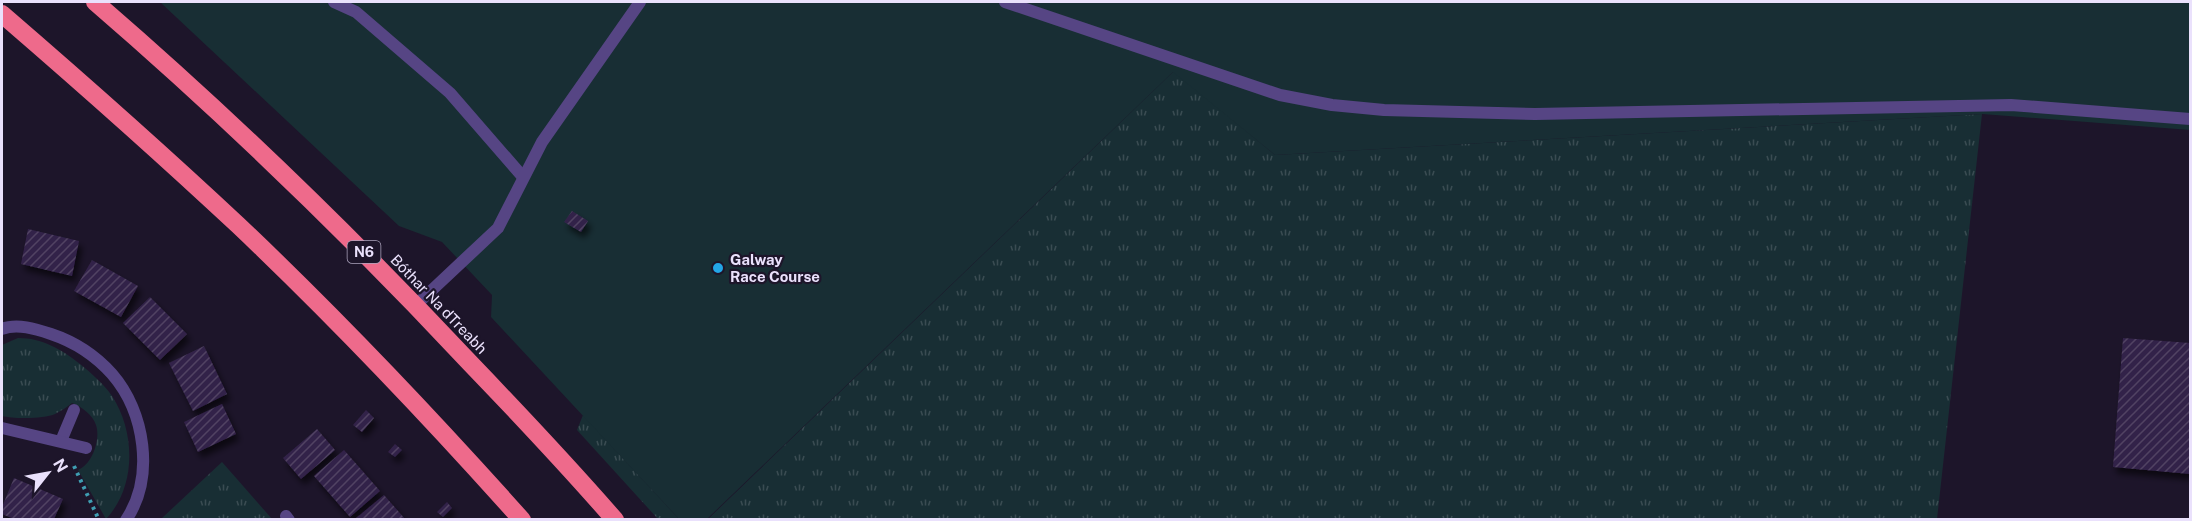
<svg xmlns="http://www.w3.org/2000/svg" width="2192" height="521" font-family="'Public Sans',sans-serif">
  <defs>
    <pattern id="grass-tufts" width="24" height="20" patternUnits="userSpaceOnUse" patternTransform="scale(1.5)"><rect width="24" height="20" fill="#182e34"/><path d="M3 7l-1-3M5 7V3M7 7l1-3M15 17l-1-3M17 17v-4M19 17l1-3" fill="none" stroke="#3a4c52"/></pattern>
    <pattern id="building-hatch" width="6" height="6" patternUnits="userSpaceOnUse" patternTransform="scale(1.5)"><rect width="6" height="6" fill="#332349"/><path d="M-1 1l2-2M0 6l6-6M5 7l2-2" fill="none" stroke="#514364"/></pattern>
    <filter id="shadow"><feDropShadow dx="3.5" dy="6" stdDeviation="3" flood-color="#0009"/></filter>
  </defs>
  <rect width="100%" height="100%" fill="#1d152a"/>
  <!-- grass -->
  <g fill="url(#grass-tufts)">
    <path d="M1174 71 1275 155 1982 114 1937 519 707 520Z"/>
    <path d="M18 338C42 338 61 349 80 364 91 373 104 384 112 396 136 433 136 487 106 519L78 470C92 465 101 439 96 425 93 415 81 406 72 403 67 407 61 411 55 414 44 419 14 419 2 416V345Z"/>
    <path d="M583 415 679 519H658L577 430Z"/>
    <path d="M222 462 272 519H161Z"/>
  </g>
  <!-- pitch -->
  <path fill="#182e34" d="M160 2H2190V130L1982 114 1275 155 1173 72 707 519H679L491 317 492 295 442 242 399 226Z"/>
  <!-- building -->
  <g fill="url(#building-hatch)" filter="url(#shadow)">
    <path d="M572 211 588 221 581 232 564 222Z"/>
    <path d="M28 229 79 241 72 276 21 264Z"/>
    <path d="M92 260 138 286 121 317 74 291Z"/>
    <path d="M150 297 187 334 160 360 123 323Z"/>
    <path d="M2123 338 2190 343V474L2113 467Z"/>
    <path d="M204 346 227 394 193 411 169 363Z"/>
    <path d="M222 404 236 434 198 452 184 422Z"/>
    <path d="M366 410 374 418 362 432 353 425Z"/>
    <path d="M317 429 335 450 301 479 283 458Z"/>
    <path d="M395 444 402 450 395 457 388 452Z"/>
    <path d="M344 450 380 491 350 517 314 476Z"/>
    <path d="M14 478 63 499 54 519H14L2 514V507Z"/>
    <path d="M384 495 405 519H355Z"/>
    <path d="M447 502 452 508 443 517 437 512Z"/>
  </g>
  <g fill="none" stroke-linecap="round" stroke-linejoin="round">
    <!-- path -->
    <path stroke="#3f9eb2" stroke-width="4" stroke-dasharray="3 4.5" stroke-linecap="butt" d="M74 466 99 520"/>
    <!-- lane -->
    <g stroke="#564584" stroke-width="12">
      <path d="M334 2 356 12 450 93 523 177"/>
      <path d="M1005 2 1280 95 1332 105 1384 110 1535 114 2011 105 2190 119"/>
      <path d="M416 305 498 228 542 142 640 2"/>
      <path d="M61 441 74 410"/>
    </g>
    <!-- street -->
    <g stroke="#564584" stroke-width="12">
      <path d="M2 329C17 323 36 329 51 334 75 342 95 355 112 374 145 412 155 477 126 520"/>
      <path d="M2 428 86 448"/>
      <path d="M286 516 289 520"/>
    </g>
    <!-- highway -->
    <g stroke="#ee6a8b" stroke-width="18">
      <path d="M95 2C226 115 351 236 470 363 519 414 568 466 615 520"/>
      <path d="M2 14C82 83 161 153 238 225 337 319 431 418 522 520"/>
    </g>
  </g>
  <!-- markers -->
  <circle fill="#23a6e6" stroke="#1d152a" stroke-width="2" cx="718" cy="268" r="6"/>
  <g text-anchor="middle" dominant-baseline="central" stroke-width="4.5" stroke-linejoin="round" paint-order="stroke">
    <!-- shield labels -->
    <rect fill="#1d152a" stroke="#aca4bd" stroke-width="1.5" x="347.5" y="241" width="33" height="22" rx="4.5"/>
    <g font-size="14" font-weight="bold" fill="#eae1fc">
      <text x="364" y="252">N6</text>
    </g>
    <!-- poi labels -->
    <g font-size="15" font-weight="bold" fill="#eae1fc" stroke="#1d152a" text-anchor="start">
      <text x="730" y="259">Galway<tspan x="730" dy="17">Race Course</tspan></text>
    </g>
    <!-- street labels -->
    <g font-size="15" fill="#eae1fc" stroke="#1d152a">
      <text transform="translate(439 304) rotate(46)">Bóthar Na dTreabh</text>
    </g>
  </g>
  <!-- border -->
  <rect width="2192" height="521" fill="none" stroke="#eae1fc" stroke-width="6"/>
  <!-- north arrow -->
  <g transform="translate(48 473) rotate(59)" stroke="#1d152a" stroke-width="4.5" paint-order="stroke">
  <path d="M0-4.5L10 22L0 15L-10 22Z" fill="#eae1fc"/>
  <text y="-9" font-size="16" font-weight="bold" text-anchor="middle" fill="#eae1fc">N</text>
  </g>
</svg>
